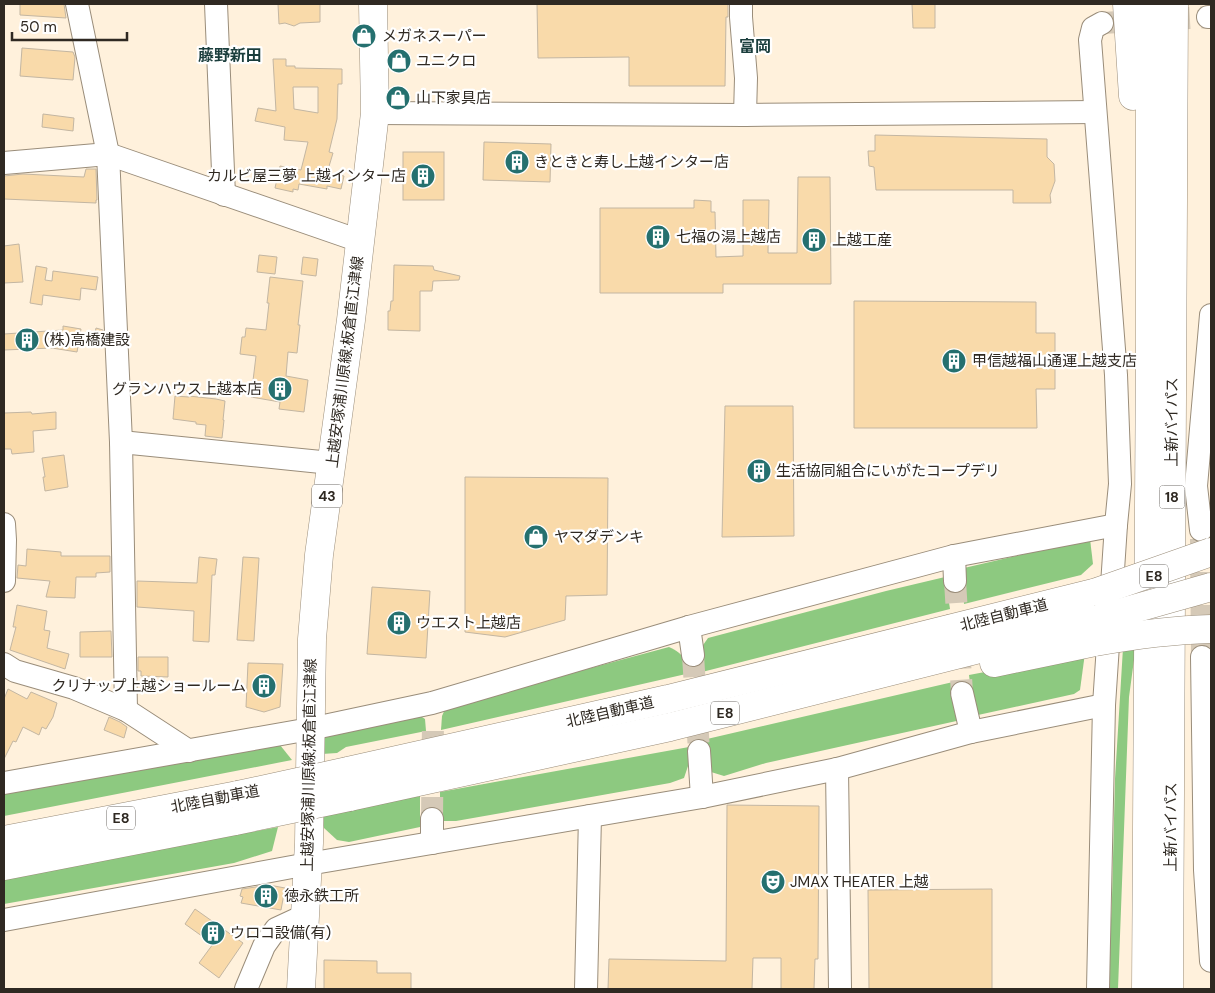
<svg xmlns="http://www.w3.org/2000/svg" width="1215" height="993" font-family="'DM Sans','Noto Sans JP',sans-serif">
  <rect width="100%" height="100%" fill="#fff1dc"/>
  <!-- forest -->
  <g fill="#8dc980">
    <path d="M1090 539 1093 564 1081 575 964 604 962 577 964 568Z"/>
    <path d="M945 577 950 609 702 672 701 648 708 638 886 591Z"/>
    <path d="M1136 645 1129 697 1118 989H1108L1112 898 1115 779 1123 648Z"/>
    <path d="M669 647C684 654 685 658 686 674L441 730 442 716 446 707Z"/>
    <path d="M1085 653 1080 690 1074 694 978 715 971 692 969 675Z"/>
    <path d="M953 682 952 696 961 720 766 763 724 776 711 772 707 761V739Z"/>
    <path d="M416 713 425 719 426 731 346 747 337 753 322 754 320 738Z"/>
    <path d="M280 745 292 760 4 816V793Z"/>
    <path d="M689 747V763L684 778 670 783 456 821H444L440 814V792Z"/>
    <path d="M420 796V827L349 842 337 840 324 828 319 816Z"/>
    <path d="M278 827 272 851 234 863 4 904V878Z"/>
  </g>
  <!-- building -->
  <g fill="#f9daaa" stroke="#c3b6a2" fill-rule="evenodd">
    <path d="M20 4H64L66 18 20 15Z"/>
    <path d="M278 4H320V22L300 23 294 26 285 23 279 24Z"/>
    <path d="M537 4H728V17H726L725 86H629V57L538 58Z"/>
    <path d="M912 4H935V28H913Z"/>
    <path d="M22 48 73 52 75 57 73 80 20 76Z"/>
    <path d="M273 59H286V66H295V68L342 69V84H338L337 119 329 152 333 153 327 173 344 176 341 189 327 186V189L299 184 298 190 293 189V192L275 188 280 166 301 170 308 142 284 140 285 127 255 121 258 108 276 111ZM293 87H318V113L294 109Z"/>
    <path d="M43 114 74 118 73 131 42 127Z"/>
    <path d="M875 135 1047 139V157L1054 164 1055 181 1050 195 1051 203H1013V190H876L874 167 869 166 868 151H875Z"/>
    <path d="M484 142 551 144 550 182 483 180Z"/>
    <rect x="403" y="152" width="41" height="48"/>
    <path d="M86 169H96L97 200H96V203L4 199V176L23 174 84 177Z"/>
    <path d="M798 177H830L831 284H723V293H600V208H694V200L711 201V212H715L716 257 743 256V200H769L768 253H797Z"/>
    <path d="M19 244 23 282 4 283V246Z"/>
    <path d="M259 255 277 257 275 274 257 272Z"/>
    <path d="M303 257 318 259 316 276 301 274Z"/>
    <path d="M394 265 433 266 434 270 460 276 459 280 433 281 432 291H420V331L388 330V311H390L391 301H393Z"/>
    <path d="M36 266 47 268 45 280 52 281 53 271 98 277 96 290 81 288 80 300 43 295 42 305 30 303Z"/>
    <path d="M270 277 303 281 298 325H300L297 353 288 352 286 376 308 380 304 412 279 409 280 402 251 397 256 356 240 354 242 337H245L246 328 266 330 269 303H267Z"/>
    <path d="M854 301 1036 302V333H1055V389H1036L1037 428H854Z"/>
    <path d="M63 326 81 329 77 352 52 348 4 350V334L63 330Z"/>
    <path d="M96 328 103 330V345L93 342Z"/>
    <path d="M175 396 189 397V396L216 399 225 401 223 420H224L222 438 205 436 206 425 196 424V422L173 419Z"/>
    <path d="M725 406H793L794 536 722 537Z"/>
    <path d="M31 412 32 414 56 412V429L33 431 34 452 12 454 11 449H4V413Z"/>
    <path d="M64 455 68 487 45 491 43 477H45L42 458Z"/>
    <path d="M465 477 608 478 607 595 566 596 565 620 505 637 465 632Z"/>
    <path d="M27 549 61 552V556H110V572L96 573V577H76L75 598 46 597 50 581 17 578 18 565 26 566Z"/>
    <path d="M199 557 217 559 215 575H212L209 642 193 641 194 611 137 607V581L197 583Z"/>
    <path d="M243 557 259 558 254 641 237 640Z"/>
    <path d="M372 587 430 591 426 658 367 654Z"/>
    <path d="M17 605 47 611 44 630 50 631 47 648 69 654 65 669 10 650 16 627H13Z"/>
    <path d="M111 631 112 657H80V632Z"/>
    <path d="M138 657H168V677L141 676V671H138Z"/>
    <path d="M248 663 283 664 280 707 264 712 246 707Z"/>
    <path d="M8 689 27 699 31 692 57 703 53 717 46 729 42 727 39 735 23 727 16 742 13 741 4 759V699Z"/>
    <path d="M109 717 120 722 127 727 124 738 104 730Z"/>
    <path d="M727 805 819 806 818 959H815L814 989H781V958H753L752 989H608L609 959 726 961Z"/>
    <path d="M269 885 285 888 281 910 241 903 243 897 240 896 242 889Z"/>
    <path d="M992 889V989H869L868 890Z"/>
    <path d="M195 909 243 943 219 978 199 963 213 944 185 924Z"/>
    <path d="M324 960 377 961V973H411V989H324Z"/>
  </g>
  <g fill="none" stroke-linecap="round" stroke-linejoin="round">
    <!-- minor-tunnel -->
    <g stroke="#d5c9b7" stroke-width="22" stroke-dasharray="22 11" stroke-linecap="butt">
      <path d="M1102 23 1208 17"/>
      <path d="M1201 539 1202 657"/>
      <path d="M955 581 962 693"/>
      <path d="M693 655 699 751"/>
      <path d="M432 819 433 720"/>
    </g>
    <defs>
      <g id="minor">
        <path d="M77 4 108 154 121 442 126 710"/>
        <path d="M216 4 224 195"/>
        <path d="M741 4V17L746 78 745 115"/>
        <path d="M1208 17H1211"/>
        <path d="M375 113 745 115 1095 112"/>
        <path d="M4 163 108 154 360 241"/>
        <path d="M121 442 331 463"/>
        <path d="M4 524 5 540 4 581"/>
        <path d="M1201 530 1196 486 1211 315"/>
        <path d="M954 556 955 581"/>
        <path d="M689 627 693 655"/>
        <path d="M1202 657 1205 870 1211 961"/>
        <path d="M4 664 15 671 74 688 126 710 189 751"/>
        <path d="M962 693 971 732"/>
        <path d="M699 751 702 797"/>
        <path d="M837 769 840 989"/>
        <path d="M4 783 310 729 432 703 689 627 954 556 1116 525"/>
        <path d="M432 819V843"/>
        <path d="M4 920 308 864 702 797 837 769 971 732 1104 705"/>
        <path d="M246 989 264 946 276 929 304 916"/>
        <path d="M586 989 590 816"/>
        <path d="M1098 989 1104 705 1116 525 1120 484 1116 375 1090 40 1093 28 1102 23"/>
      </g>
      <path id="major" d="M301 989 309 843 312 639 319 555 351 320 375 113 373 4"/>
      <g id="highway">
        <path d="M1127 4 1133 96"/>
        <path d="M994 663 1095 642"/>
        <path d="M348 771 668 699 1097 592"/>
        <path d="M349 797 670 727 1098 619"/>
        <path d="M4 840 238 795"/>
        <path d="M4 866 235 821"/>
        <path d="M1146 989 1150 344V4"/>
        <path d="M1169 989 1174 4"/>
      </g>
    </defs>
    <!-- minor casing -->
    <use href="#minor" stroke="#9a8d7a" stroke-width="24"/>
    <!-- major casing -->
    <use href="#major" stroke="#9a8d7a" stroke-width="29"/>
    <!-- highway casing -->
    <use href="#highway" stroke="#9a8d7a" stroke-width="29"/>
    <!-- minor -->
    <use href="#minor" stroke="#fff" stroke-width="22"/>
    <!-- major -->
    <use href="#major" stroke="#fff" stroke-width="28"/>
    <!-- highway -->
    <use href="#highway" stroke="#fff" stroke-width="28"/>
    <defs>
      <g id="highway-bridge">
        <path d="M1097 592 1211 552"/>
        <path d="M1098 619 1211 587"/>
        <path d="M1095 642C1134 635 1172 630 1211 629"/>
        <path d="M238 795 348 771"/>
        <path d="M235 821 349 797"/>
      </g>
    </defs>
    <!-- highway-bridge casing -->
    <use href="#highway-bridge" stroke="#9a8d7a" stroke-width="29" stroke-linecap="butt"/>
    <!-- highway-bridge -->
    <use href="#highway-bridge" stroke="#fff" stroke-width="28"/>
  </g>
  <!-- icons -->
  <defs>
    <symbol id="shop-disc" viewBox="-11 -11 22 22"><circle r="9.5" fill="#25706f" stroke="#fff"/><path d="M-5-2.5h2.3a2.7 3.5 0 0 1 5.4 0H5L5.5 6h-11ZM-1.5-2.5h3a1.5 2.3 0 0 0-3 0Z" fill="#fff"/></symbol>
    <symbol id="building-disc" viewBox="-11 -11 22 22"><circle r="9.5" fill="#25706f" stroke="#fff"/><path d="M-4-6H4V6H1V3H-1V6H-4ZM-2.5-4.3h1.7v1.8h-1.7ZM.8-4.3h1.7v1.8H.8ZM-2.5-1h1.7V.8h-1.7ZM.8-1h1.7V.8H.8Z" fill="#fff"/></symbol>
    <symbol id="theatre-disc" viewBox="-11 -11 22 22"><circle r="9.5" fill="#25706f" stroke="#fff"/><path d="M-5-5.5Q0-4 5-5.5V0Q5 5 0 6Q-5 5-5 0ZM-3.3-2.5H-1v1.5H-3.3ZM1-2.5H3.3v1.5H1ZM-2.8 1Q0 5.5 2.8 1Z" fill="#fff"/></symbol>
  </defs>
  <g fill-rule="evenodd">
    <use href="#shop-disc" x="350" y="22" width="28" height="28"/>
    <use href="#shop-disc" x="385" y="47" width="28" height="28"/>
    <use href="#shop-disc" x="384" y="84" width="28" height="28"/>
    <use href="#building-disc" x="503" y="148" width="28" height="28"/>
    <use href="#building-disc" x="409" y="162" width="28" height="28"/>
    <use href="#building-disc" x="644" y="223" width="28" height="28"/>
    <use href="#building-disc" x="800" y="226" width="28" height="28"/>
    <use href="#building-disc" x="13" y="326" width="28" height="28"/>
    <use href="#building-disc" x="940" y="347" width="28" height="28"/>
    <use href="#building-disc" x="266" y="375" width="28" height="28"/>
    <use href="#building-disc" x="745" y="457" width="28" height="28"/>
    <use href="#shop-disc" x="522" y="523" width="28" height="28"/>
    <use href="#building-disc" x="385" y="609" width="28" height="28"/>
    <use href="#building-disc" x="250" y="672" width="28" height="28"/>
    <use href="#theatre-disc" x="759" y="868" width="28" height="28"/>
    <use href="#building-disc" x="252" y="882" width="28" height="28"/>
    <use href="#building-disc" x="199" y="919" width="28" height="28"/>
  </g>
  <g text-anchor="middle" dominant-baseline="central" stroke-width="4.5" stroke-linejoin="round" paint-order="stroke">
    <!-- shield labels -->
    <g fill="#fff" stroke="#6d6964" stroke-width="1">
      <rect x="312" y="484.5" width="30" height="23" rx="4"/>
      <rect x="1159.5" y="485.5" width="25" height="23" rx="4"/>
      <rect x="1140" y="564.5" width="28" height="23" rx="4"/>
      <rect x="711" y="701.5" width="28" height="23" rx="4"/>
      <rect x="107" y="806.5" width="28" height="23" rx="4"/>
    </g>
    <g font-size="14" font-weight="bold" fill="#2f2922">
      <text x="327" y="496">43</text>
      <text x="1172" y="497">18</text>
      <text x="1154" y="576">E8</text>
      <text x="725" y="713">E8</text>
      <text x="121" y="818">E8</text>
    </g>
    <!-- poi labels -->
    <g font-size="15" fill="#2f2922" stroke="#fff" text-anchor="start">
      <text x="382" y="36">メガネスーパー</text>
      <text x="416" y="61">ユニクロ</text>
      <text x="416" y="98">山下家具店</text>
      <text x="534" y="162">きときと寿し上越インター店</text>
      <text x="406" y="176" text-anchor="end">カルビ屋三夢 上越インター店</text>
      <text x="676" y="237">七福の湯上越店</text>
      <text x="832" y="240">上越工産</text>
      <text x="44" y="340">(株)高橋建設</text>
      <text x="972" y="361">甲信越福山通運上越支店</text>
      <text x="262" y="389" text-anchor="end">グランハウス上越本店</text>
      <text x="776" y="471">生活協同組合にいがたコープデリ</text>
      <text x="554" y="537">ヤマダデンキ</text>
      <text x="416" y="623">ウエスト上越店</text>
      <text x="246" y="686" text-anchor="end">クリナップ上越ショールーム</text>
      <text x="790" y="882">JMAX THEATER 上越</text>
      <text x="284" y="896">徳永鉄工所</text>
      <text x="230" y="933">ウロコ設備(有)</text>
    </g>
    <!-- street labels -->
    <g font-size="15" fill="#2f2922" stroke="#fff">
      <text transform="translate(345 362) rotate(-83)">上越安塚浦川原線;板倉直江津線</text>
      <text transform="translate(1172 422) rotate(-90)">上新バイパス</text>
      <text transform="translate(1004 615) rotate(-14)">北陸自動車道</text>
      <text transform="translate(610 712) rotate(-13)">北陸自動車道</text>
      <text transform="translate(309 765) rotate(-89)">上越安塚浦川原線;板倉直江津線</text>
      <text transform="translate(215 799) rotate(-11)">北陸自動車道</text>
      <text transform="translate(1171 827) rotate(-90)">上新バイパス</text>
    </g>
    <!-- neighbourhood labels -->
    <g font-size="16" font-weight="bold" fill="#1a3d3c" stroke="#fff">
      <text x="755" y="46">富岡</text>
      <text x="230" y="55">藤野新田</text>
    </g>
  </g>
  <!-- border -->
  <rect width="1215" height="993" fill="none" stroke="#2f2922" stroke-width="10"/>
  <!-- scale -->
  <path d="M12 32v8h115v-8" fill="none" stroke="#2f2922" stroke-width="2.5"/>
  <text x="20" y="32" font-size="15" fill="#2f2922" stroke="#ffffff" stroke-width="4" paint-order="stroke">50 m</text>
</svg>
